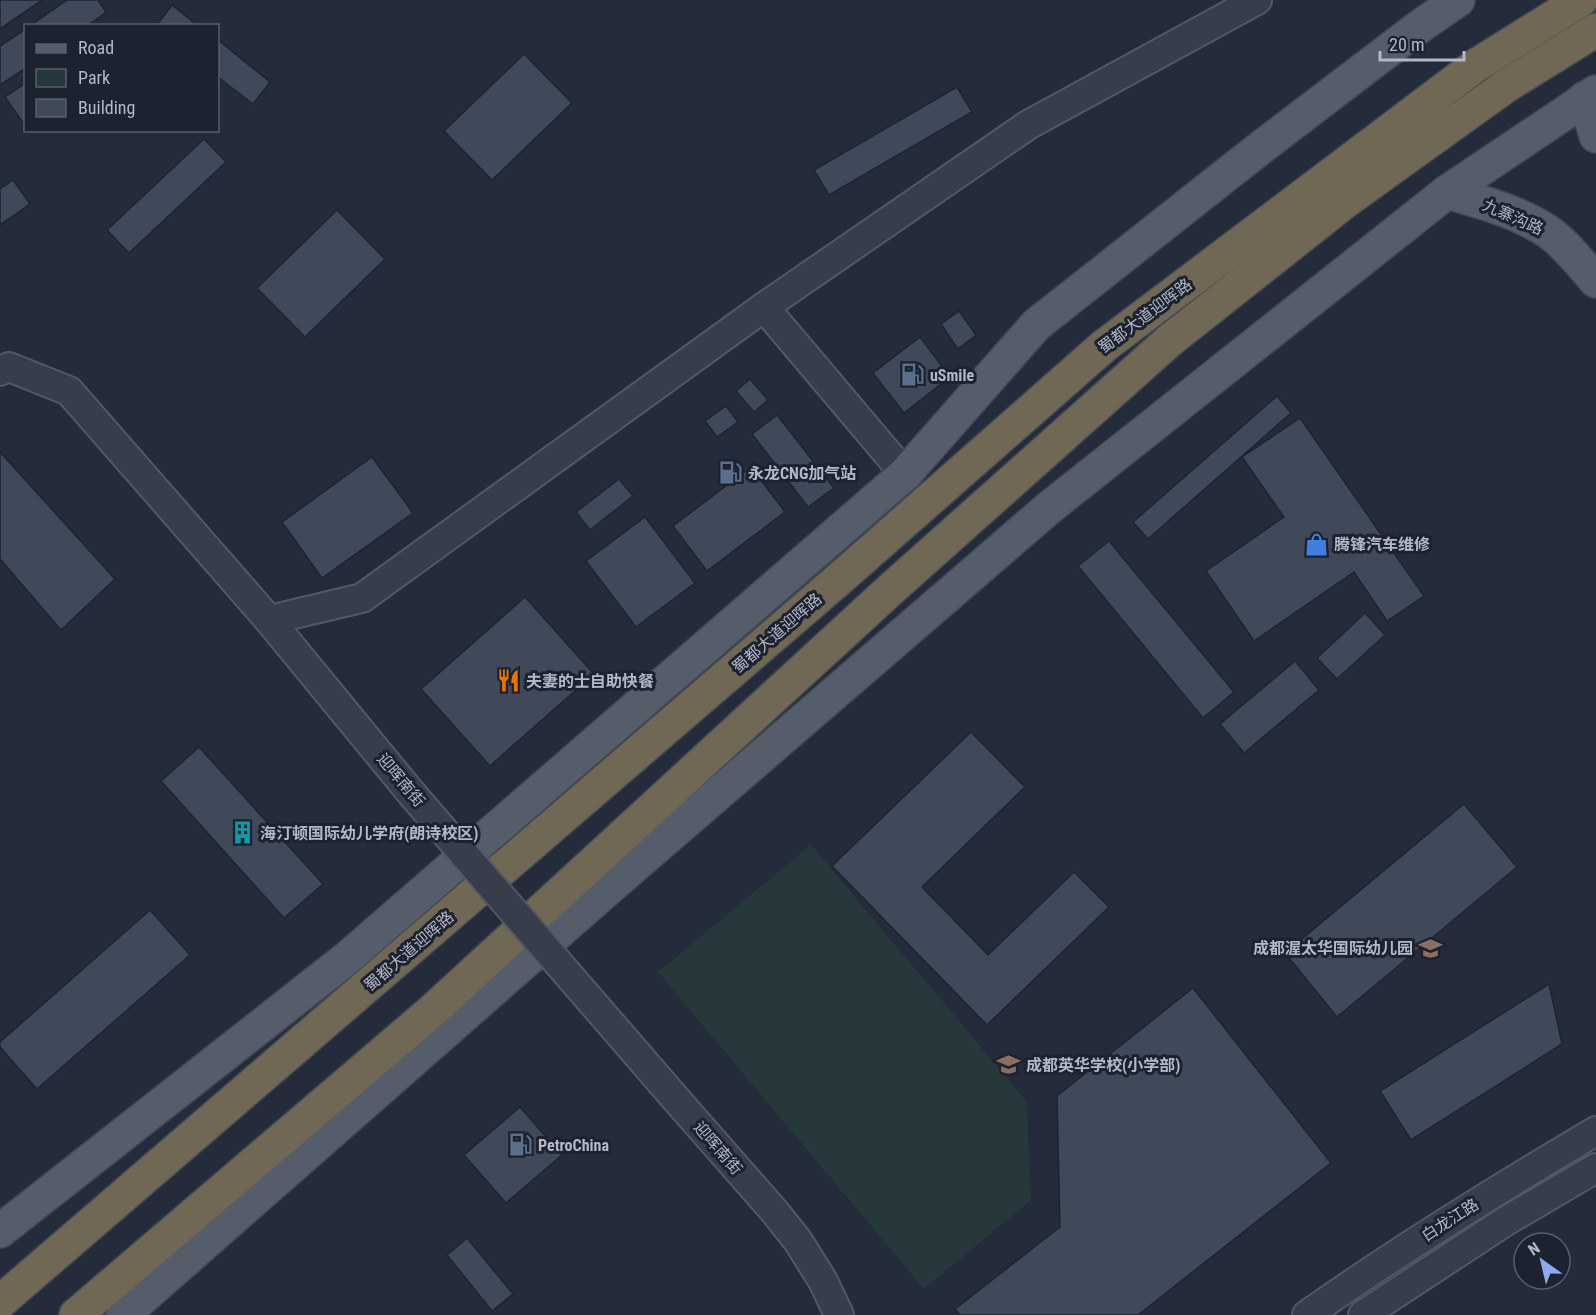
<svg xmlns="http://www.w3.org/2000/svg" width="1596" height="1315" font-family="'Roboto Condensed','Noto Sans SC',sans-serif">
  <rect width="100%" height="100%" fill="#242b3a"/>
  <!-- green -->
  <path fill="#27383c" d="M811 845 1027 1102 1031 1200 924 1289 658 972Z"/>
  <!-- building -->
  <g fill="#404959" stroke="#1e2431" stroke-width="1.5">
    <path d="M0 0H42L0 29Z"/>
    <path d="M67 0H98L106 12 87 26H30Z"/>
    <path d="M172 5 198 26H156Z"/>
    <path d="M26 29V68L0 85V46Z"/>
    <path d="M218 40 270 82 253 104 218 77Z"/>
    <path d="M524 54 572 103 492 180 444 131Z"/>
    <path d="M26 83V122L24 124 5 97Z"/>
    <path d="M957 87 972 112 829 195 814 170Z"/>
    <path d="M204 139 226 162 129 253 107 230Z"/>
    <path d="M13 180 30 204 0 225V189Z"/>
    <path d="M337 210 385 259 305 337 257 288Z"/>
    <path d="M959 311 976 335 958 349 941 324Z"/>
    <path d="M920 337 950 377 904 413 873 373Z"/>
    <path d="M750 379 768 400 754 412 736 391Z"/>
    <path d="M1277 396 1291 413 1148 539 1133 522Z"/>
    <path d="M726 406 738 422 717 437 705 421Z"/>
    <path d="M777 415 834 488 808 507 752 434Z"/>
    <path d="M1300 418 1424 596 1387 621 1354 572 1254 641 1206 571 1284 517 1242 457Z"/>
    <path d="M0 452 115 579 61 630 0 559Z"/>
    <path d="M372 457 413 513 322 578 282 522Z"/>
    <path d="M751 467 785 512 707 571 673 526Z"/>
    <path d="M619 479 633 496 590 530 576 512Z"/>
    <path d="M645 517 695 583 636 627 586 561Z"/>
    <path d="M1109 541 1234 692 1203 718 1078 566Z"/>
    <path d="M525 597 594 674 490 766 421 689Z"/>
    <path d="M1365 613 1385 635 1337 679 1317 658Z"/>
    <path d="M1295 661 1319 690 1244 753 1220 724Z"/>
    <path d="M971 732 1025 787 922 887 988 955 1074 872 1109 907 987 1025 832 866Z"/>
    <path d="M199 747 323 884 284 918 161 781Z"/>
    <path d="M1464 804 1517 867 1337 1017 1285 953Z"/>
    <path d="M150 910 190 955 37 1089 0 1047V1042Z"/>
    <path d="M1549 984 1562 1044 1411 1140 1380 1091Z"/>
    <path d="M1193 988 1331 1163 1138 1315H960L955 1309 1060 1227 1057 1096Z"/>
    <path d="M520 1107 562 1155 506 1203 464 1155Z"/>
    <path d="M467 1238 513 1294 492 1311 447 1255Z"/>
  </g>
  <g fill="none" stroke-linecap="round" stroke-linejoin="round">
    <defs>
      <g id="minor">
        <path d="M764 307 905 474"/>
        <path d="M0 371 9 367 69 391 269 620 412 794"/>
        <path d="M269 620 362 598 764 307 1028 125 1257 0"/>
        <path d="M675 1098 775 1212 798 1241 823 1281 839 1315"/>
        <path d="M1307 1315C1401 1249 1498 1189 1596 1131"/>
        <path d="M1363 1315 1506 1221 1596 1168"/>
      </g>
      <g id="major">
        <path d="M1585 98 1596 136"/>
        <path d="M1447 192C1481 202 1517 211 1547 231 1565 243 1581 264 1596 281"/>
        <path d="M0 1231 346 959 905 474 1036 325 1259 149 1419 27 1458 0"/>
        <path d="M123 1315 610 887 1050 507 1447 192 1596 92"/>
      </g>
      <g id="highway">
        <path d="M0 1302 838 580 1104 346 1475 66 1581 0"/>
        <path d="M76 1315 432 1011 890 590 1169 341 1346 201 1506 86 1596 30"/>
      </g>
    </defs>
    <!-- minor casing -->
    <use href="#minor" stroke="#525865" stroke-width="32"/>
    <!-- major casing -->
    <use href="#major" stroke="#404653" stroke-width="36"/>
    <!-- highway casing -->
    <use href="#highway" stroke="#424855" stroke-width="36"/>
    <!-- minor -->
    <use href="#minor" stroke="#373d4a" stroke-width="28"/>
    <!-- major -->
    <use href="#major" stroke="#555c6a" stroke-width="33"/>
    <!-- highway -->
    <use href="#highway" stroke="#706855" stroke-width="33"/>
    <defs>
      <path id="minor-bridge" d="M412 794 675 1098"/>
    </defs>
    <!-- minor-bridge casing -->
    <use href="#minor-bridge" stroke="#525865" stroke-width="32" stroke-linecap="butt"/>
    <!-- minor-bridge -->
    <use href="#minor-bridge" stroke="#373d4a" stroke-width="28"/>
  </g>
  <!-- icons -->
  <defs>
    <symbol id="fuel-bare" viewBox="-9 -9 18 18"><path d="M-5.5-6h7V0h2V4h1.3V-2.5L3-4.5l.8-.8L6-3V5H2.5V1h-1V6h-7ZM-4.2-4.7v3.2H.2V-4.7Z" fill="#5c6f8a" stroke="#1c222f" stroke-width="2.5" paint-order="stroke"/></symbol>
    <symbol id="shop-bare" viewBox="-9 -9 18 18"><path d="M-5-2.5h2.3a2.7 3.5 0 0 1 5.4 0H5L5.5 6h-11ZM-1.5-2.5h3a1.5 2.3 0 0 0-3 0Z" fill="#3f7fe0" stroke="#1c222f" stroke-width="2.5" paint-order="stroke"/></symbol>
    <symbol id="restaurant-bare" viewBox="-9 -9 18 18"><path d="M-5-6h1v4h1v-4h1v4h1v-4h1v5L-1.5 .5V6h-2V.5L-5-1ZM5-6V6H3V1.5H1.5Q1.5-4 5-6Z" fill="#e8710a" stroke="#1c222f" stroke-width="2.5" paint-order="stroke"/></symbol>
    <symbol id="building-bare" viewBox="-9 -9 18 18"><path d="M-4-6H4V6H1V3H-1V6H-4ZM-2.5-4.3h1.7v1.8h-1.7ZM.8-4.3h1.7v1.8H.8ZM-2.5-1h1.7V.8h-1.7ZM.8-1h1.7V.8H.8Z" fill="#0f9aa8" stroke="#1c222f" stroke-width="2.5" paint-order="stroke"/></symbol>
    <symbol id="school-bare" viewBox="-9 -9 18 18"><path d="M0-5L7-2L0 1L-7-2ZM-4 1L0 2.5L4 1V4Q0 6-4 4Z" fill="#8d6e63" stroke="#1c222f" stroke-width="2.5" paint-order="stroke"/></symbol>
  </defs>
  <g fill-rule="evenodd">
    <use href="#fuel-bare" x="896" y="358" width="33" height="33"/>
    <use href="#fuel-bare" x="714" y="456" width="33" height="33"/>
    <use href="#shop-bare" x="1300" y="528" width="33" height="33"/>
    <use href="#restaurant-bare" x="492" y="664" width="33" height="33"/>
    <use href="#building-bare" x="226" y="816" width="33" height="33"/>
    <use href="#school-bare" x="1414" y="932" width="33" height="33"/>
    <use href="#school-bare" x="992" y="1048" width="33" height="33"/>
    <use href="#fuel-bare" x="504" y="1128" width="33" height="33"/>
  </g>
  <g text-anchor="middle" dominant-baseline="central" stroke-width="6" stroke-linejoin="round" paint-order="stroke">
    <!-- street labels -->
    <g font-size="16" fill="#b2b8c6" stroke="#1c222f">
      <text transform="translate(1513 217) rotate(24)">九寨沟路</text>
      <text transform="translate(1145 316) rotate(-37)">蜀都大道迎晖路</text>
      <text transform="translate(777 633) rotate(-41)">蜀都大道迎晖路</text>
      <text transform="translate(401 780) rotate(50)">迎晖南街</text>
      <text transform="translate(409 951) rotate(-41)">蜀都大道迎晖路</text>
      <text transform="translate(718 1148) rotate(49)">迎晖南街</text>
      <text transform="translate(1450 1220) rotate(-33)">白龙江路</text>
    </g>
    <!-- poi labels -->
    <g font-size="16" font-weight="bold" fill="#b2b8c6" stroke="#1c222f" text-anchor="start">
      <text x="930" y="375">uSmile</text>
      <text x="748" y="473">永龙CNG加气站</text>
      <text x="1334" y="544">腾锋汽车维修</text>
      <text x="526" y="681">夫妻的士自助快餐</text>
      <text x="260" y="833">海汀顿国际幼儿学府(朗诗校区)</text>
      <text x="1413" y="948" text-anchor="end">成都渥太华国际幼儿园</text>
      <text x="1026" y="1065">成都英华学校(小学部)</text>
      <text x="538" y="1145">PetroChina</text>
    </g>
  </g>
  <!-- legend -->
  <rect x="24" y="24" width="195" height="108" fill="#1c222f" stroke="#585e6b" stroke-width="1.5"/>
  <rect x="36" y="44" width="30" height="9" fill="#555c6a" stroke="#585e6b" stroke-width="1.5"/>
  <text x="78" y="54" font-size="18" fill="#b2b8c6">Road</text>
  <rect x="36" y="69" width="30" height="18" fill="#27383c" stroke="#585e6b" stroke-width="1.5"/>
  <text x="78" y="84" font-size="18" fill="#b2b8c6">Park</text>
  <rect x="36" y="99" width="30" height="18" fill="#404959" stroke="#585e6b" stroke-width="1.5"/>
  <text x="78" y="114" font-size="18" fill="#b2b8c6">Building</text>
  <!-- north arrow -->
  <g transform="translate(1542 1261) rotate(326)"><circle r="28" fill="#1c222f" stroke="#585e6b" stroke-width="1.5"/>
  <path d="M0-4.5L10 22L0 15L-10 22Z" fill="#8ca9f2"/>
  <text y="-9" font-size="16" font-weight="bold" text-anchor="middle" fill="#b2b8c6">N</text>
  </g>
  <!-- scale -->
  <path d="M1380 51v9h84v-9" fill="none" stroke="#b2b8c6" stroke-width="3"/>
  <text x="1389" y="51" font-size="18" fill="#b2b8c6" stroke="#1c222f" stroke-width="4.5" paint-order="stroke">20 m</text>
</svg>
